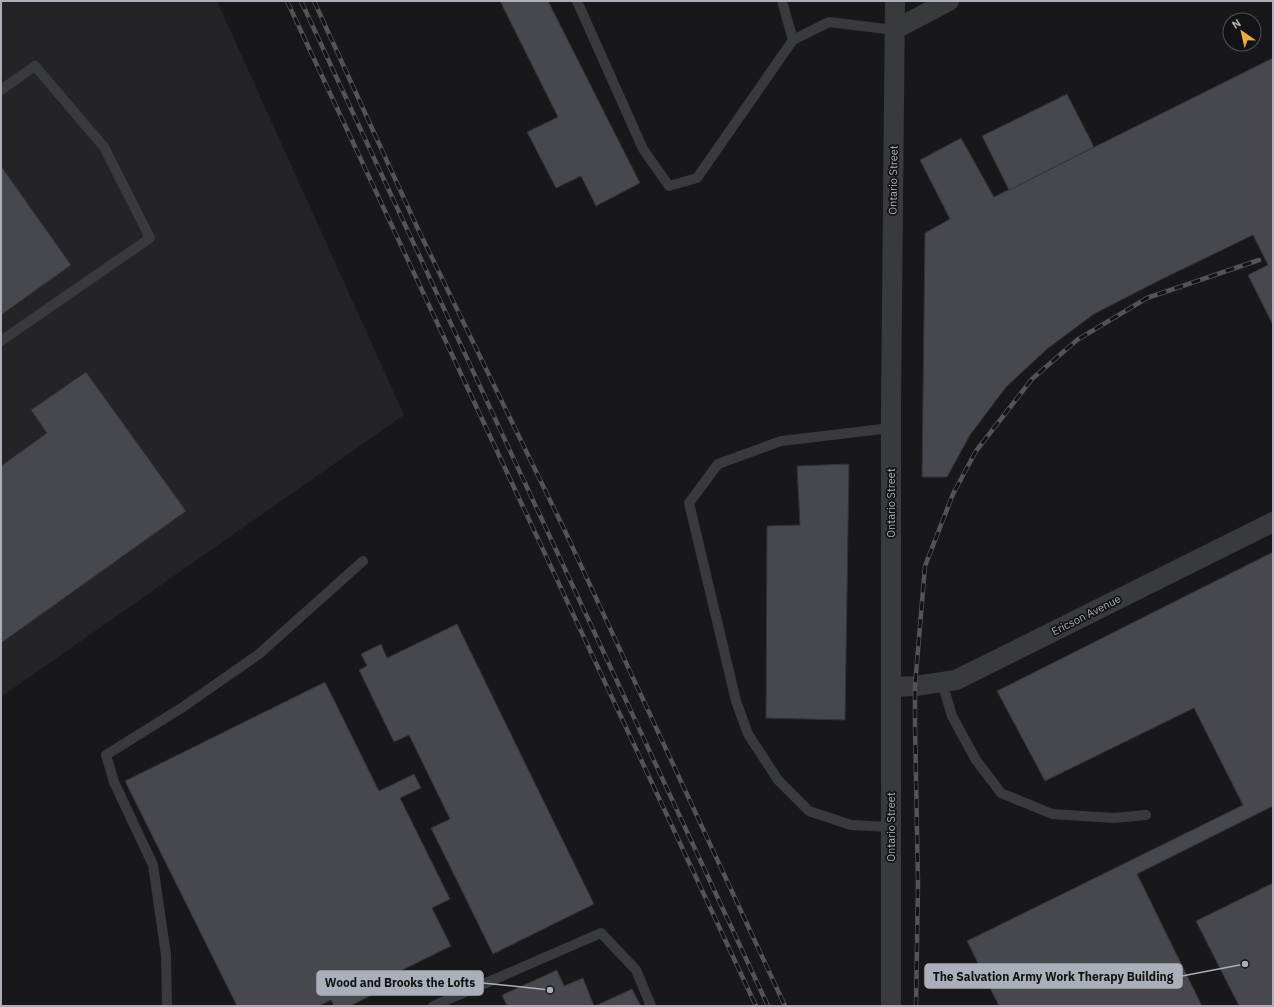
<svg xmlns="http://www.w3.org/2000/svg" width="1274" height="1007" font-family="'IBM Plex Sans',sans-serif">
  <rect width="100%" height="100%" fill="#18181a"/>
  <!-- built -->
  <path fill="#242427" d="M1 1H217L404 415 1 697Z"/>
  <!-- building -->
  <g fill="#47484d" stroke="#323235">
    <path d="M500 1H548L640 183 596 206 581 176 556 188 527 132 558 117Z"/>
    <path d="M1273 58V325L1248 275 1268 265 1253 235 1162 279 1094 314 1047 349 1006 387 970 435 947 477H922L925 233 950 219 920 160 961 138 994 197Z"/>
    <path d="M1067 94 1094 147 1009 190 982 136Z"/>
    <path d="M1 166 71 265 1 315Z"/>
    <path d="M86 372 186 511 1 643V466L47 433 31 410Z"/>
    <path d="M849 464 845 720 766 718 767 526 800 525 797 466Z"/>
    <path d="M1273 552V806L1137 874 1202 1006H999L967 941 1243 805 1194 708 1045 781 997 691Z"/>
    <path d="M457 624 594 904 493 954 431 828 450 819 409 735 394 742 359 670 367 666 361 654 381 644 387 658Z"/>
    <path d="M325 682 379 791 414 774 421 788 400 798 450 899 432 908 451 946 370 986 374 994 350 1006H334L331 1000 319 1006H237L125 781Z"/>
    <path d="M1273 883V1006H1239L1196 921Z"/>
    <path d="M557 970 564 986 583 978 594 1006H507L502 995Z"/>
    <path d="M632 989 641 1006H595Z"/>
  </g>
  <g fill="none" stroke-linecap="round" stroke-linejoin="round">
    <!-- service -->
    <g stroke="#393a3e" stroke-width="10">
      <path d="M577 1 643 149 669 186 697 178 793 40 829 22 894 30"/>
      <path d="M782 1 793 40"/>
      <path d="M1 90 35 66 104 147 150 238 1 341"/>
      <path d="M891 428 781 441 718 464 689 503 736 701 748 734 778 780 809 811 851 825 891 827"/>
      <path d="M942 682 952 716 976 760 1001 793 1052 814 1114 818 1146 815"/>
      <path d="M167 1006 166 955 153 865 114 782 106 755 183 707 259 654 363 561"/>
      <path d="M433 1006 601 933 636 970 651 1006"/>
    </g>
    <!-- minor -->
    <g stroke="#393a3e" stroke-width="20">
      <path d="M894 30 949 1"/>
      <path d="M892 687 915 686 956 680 1273 522"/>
      <path d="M891 1006V406L895 1"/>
    </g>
    <defs>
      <g id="rail">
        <path d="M287 1 756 1006"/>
        <path d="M301 1 768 1006"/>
        <path d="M314 1 417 227 565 531 785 1006"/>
        <path d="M916 1006 918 884 915 725V686L925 566 953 494 976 451 1032 379 1077 340 1147 298 1259 260"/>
      </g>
    </defs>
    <!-- rail casing -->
    <use href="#rail" stroke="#525459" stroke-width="4.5"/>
    <!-- rail -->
    <use href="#rail" stroke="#131315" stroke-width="3" stroke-dasharray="9" stroke-linecap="butt"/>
  </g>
  <g text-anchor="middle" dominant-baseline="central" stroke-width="3.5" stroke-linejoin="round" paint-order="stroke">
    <!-- street labels -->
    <g font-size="11" fill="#abafb9" stroke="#131315">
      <text transform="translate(893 180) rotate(-89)">Ontario Street</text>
      <text transform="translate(891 503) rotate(-90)">Ontario Street</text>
      <text transform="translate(1086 615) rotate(-27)">Ericson Avenue</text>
      <text transform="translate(891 827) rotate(-90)">Ontario Street</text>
    </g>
  </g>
  <!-- callouts -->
  <path fill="none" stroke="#abafb9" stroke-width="1.5" d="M1245 964L1182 976M550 990L483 983"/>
  <g fill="#abafb9" stroke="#131315" stroke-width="1.5">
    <circle cx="1245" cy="964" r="4"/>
    <circle cx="550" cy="990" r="4"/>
  </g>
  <g fill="#abafb9" stroke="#abafb9" stroke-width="1.5">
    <rect x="925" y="964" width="257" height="24" rx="4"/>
    <rect x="317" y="971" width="166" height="24" rx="4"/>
  </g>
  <g font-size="12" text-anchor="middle" font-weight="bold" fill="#111">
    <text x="1053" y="981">The Salvation Army Work Therapy Building</text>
    <text x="400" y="987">Wood and Brooks the Lofts</text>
  </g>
  <!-- border -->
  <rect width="1274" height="1007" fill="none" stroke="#abafb9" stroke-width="4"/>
  <!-- north arrow -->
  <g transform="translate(1242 32) rotate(326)"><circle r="19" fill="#131315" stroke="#505157"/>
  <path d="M0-3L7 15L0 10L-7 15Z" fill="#e7ac42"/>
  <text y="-6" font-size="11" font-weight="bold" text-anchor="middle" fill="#abafb9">N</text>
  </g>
</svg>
